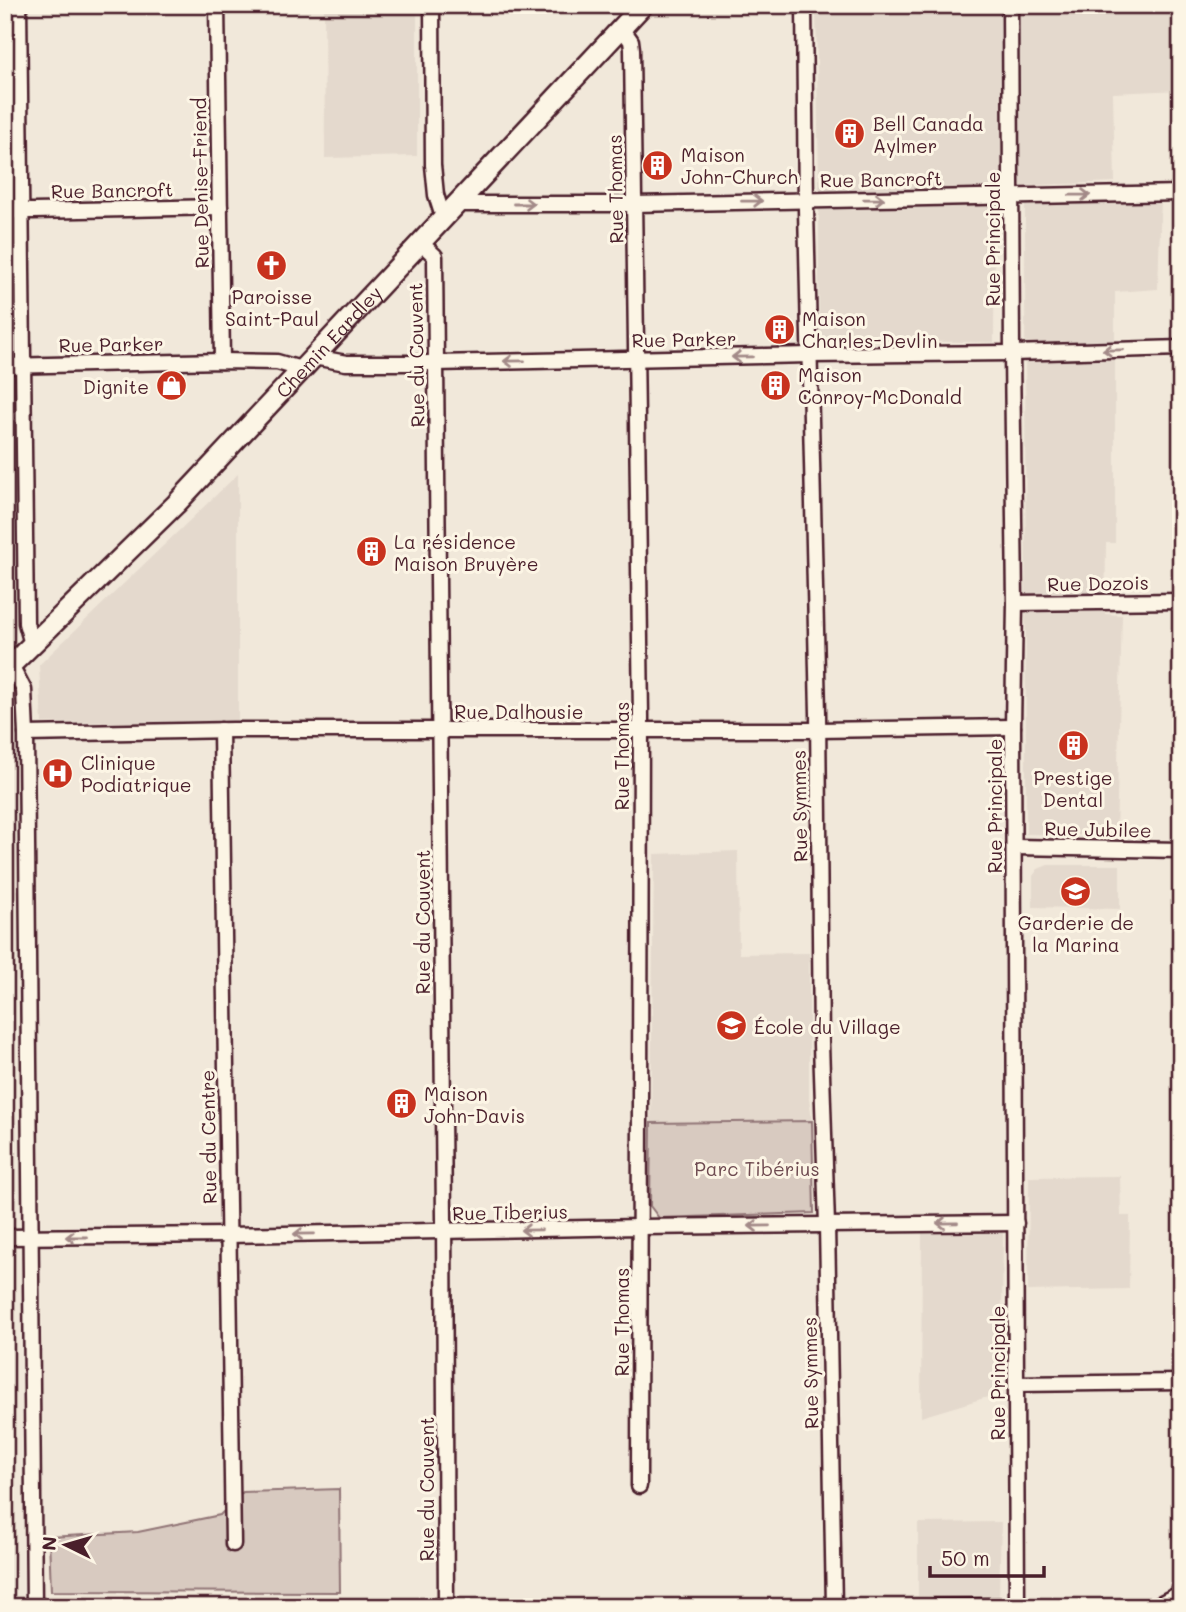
<svg xmlns="http://www.w3.org/2000/svg" width="1186" height="1612" font-family="Mali,sans-serif">
  <rect width="100%" height="100%" fill="#f1e8da"/>
  <filter id="ink" filterUnits="userSpaceOnUse"><feTurbulence type="fractalNoise" baseFrequency=".0143" numOctaves="2"/><feDisplacementMap in="SourceGraphic" scale="14" xChannelSelector="R" yChannelSelector="G"/><feConvolveMatrix kernelMatrix="1 2 1 2 8 2 1 2 1" color-interpolation-filters="sRGB"/></filter>
  <g filter="url(#ink)">
    <!-- built -->
    <g fill="#e4d9cd">
      <path d="M324 5H417V156L325 158Z"/>
      <path d="M816 5H1181V90L1113 93 1115 182 995 187 994 342 819 341V184Z"/>
      <path d="M1161 198 1158 289 1115 292V543H1106L1105 614 1122 615 1116 836 1026 834 1025 206Z"/>
      <path d="M238 474V721L42 723 39 665Z"/>
      <path d="M738 851 739 954 809 953V1098L812 1121 651 1123 654 854Z"/>
      <path d="M1048 865H1120V909L1033 907V876L1038 869Z"/>
      <path d="M1120 1176 1121 1216H1130L1129 1289 1028 1291 1029 1177Z"/>
      <path d="M995 1228 1003 1231 1001 1393 921 1417 922 1231Z"/>
      <path d="M1001 1522 999 1597 918 1596V1523Z"/>
    </g>
    <!-- green -->
    <g fill="#d8cac0" stroke="#917476" stroke-width="2">
      <path d="M812 1121 814 1213 659 1218 650 1206 651 1123Z"/>
      <path d="M339 1489 340 1592 51 1591 49 1537 138 1532 220 1515 243 1492Z"/>
    </g>
    <g fill="none" stroke-linecap="round" stroke-linejoin="round">
      <defs>
        <g id="minor">
          <path d="M19 5 26 623 32 644"/>
          <path d="M217 5 222 361"/>
          <path d="M432 5 433 165 436 195 443 217"/>
          <path d="M804 5 806 210 818 713 821 1044 827 1225 834 1607"/>
          <path d="M1010 5 1012 353 1015 603 1013 727 1017 1607"/>
          <path d="M622 28 631 41 632 49 641 716 639 1486"/>
          <path d="M456 204H634L1181 193"/>
          <path d="M5 211H34L220 207"/>
          <path d="M421 243 435 256 444 1218 446 1607"/>
          <path d="M314 357 346 363H436L810 355 1012 353 1181 348"/>
          <path d="M5 366 222 361 277 362 301 369"/>
          <path d="M1015 603 1181 601"/>
          <path d="M11 665 24 690 26 734 34 1607"/>
          <path d="M221 730 233 1544"/>
          <path d="M26 734 233 730H818L1013 727"/>
          <path d="M1014 847 1181 850"/>
          <path d="M5 1237 229 1235 640 1227 1016 1223"/>
          <path d="M1016 1384 1181 1382"/>
          <path d="M934 1607 1017 1606"/>
          <path d="M1154 1607 1181 1593"/>
        </g>
        <g id="major">
          <path id="s1" d="M5 671 176 504 643 5"/>
        </g>
      </defs>
      <!-- minor casing -->
      <use href="#minor" stroke="#4a1f2b" stroke-width="19"/>
      <!-- major casing -->
      <use href="#major" stroke="#4a1f2b" stroke-width="24"/>
      <!-- minor -->
      <use href="#minor" stroke="#fcf5e5" stroke-width="14"/>
      <!-- major -->
      <use href="#major" stroke="#fcf5e5" stroke-width="19"/>
    </g>
    <!-- one-way arrows -->
    <defs><path id="oneway-shaft" d="M-6 0H5M1.5-3L5.5 0L1.5 3" fill="none" stroke-width="1.6" stroke-linecap="round" stroke-linejoin="round" transform="scale(1.75)"/></defs>
    <g stroke="#a38a88">
      <use href="#oneway-shaft" transform="translate(1080 195) rotate(-1)"/>
      <use href="#oneway-shaft" transform="translate(874 199) rotate(-1)"/>
      <use href="#oneway-shaft" transform="translate(752 201) rotate(-1)"/>
      <use href="#oneway-shaft" transform="translate(524 204)"/>
      <use href="#oneway-shaft" transform="translate(1113 350) rotate(179)"/>
      <use href="#oneway-shaft" transform="translate(742 357) rotate(179)"/>
      <use href="#oneway-shaft" transform="translate(514 361) rotate(179)"/>
      <use href="#oneway-shaft" transform="translate(947 1223) rotate(179)"/>
      <use href="#oneway-shaft" transform="translate(759 1226) rotate(179)"/>
      <use href="#oneway-shaft" transform="translate(531 1230) rotate(179)"/>
      <use href="#oneway-shaft" transform="translate(304 1234) rotate(179)"/>
      <use href="#oneway-shaft" transform="translate(76 1237) rotate(180)"/>
    </g>
  </g>
  <!-- icons -->
  <defs>
    <symbol id="building-disc" viewBox="-11 -11 22 22"><circle r="9.5" fill="#c8321e" stroke="#fcf5e5"/><path d="M-4-6H4V6H1V3H-1V6H-4ZM-2.5-4.3h1.7v1.8h-1.7ZM.8-4.3h1.7v1.8H.8ZM-2.5-1h1.7V.8h-1.7ZM.8-1h1.7V.8H.8Z" fill="#fff"/></symbol>
    <symbol id="church-disc" viewBox="-11 -11 22 22"><circle r="9.5" fill="#c8321e" stroke="#fcf5e5"/><path d="M-1.2-6h2.4v3.5h3.3v2.4h-3.3V6h-2.4V-.1h-3.3v-2.4h3.3Z" fill="#fff"/></symbol>
    <symbol id="shop-disc" viewBox="-11 -11 22 22"><circle r="9.5" fill="#c8321e" stroke="#fcf5e5"/><path d="M-5-2.5h2.3a2.7 3.5 0 0 1 5.4 0H5L5.5 6h-11ZM-1.5-2.5h3a1.5 2.3 0 0 0-3 0Z" fill="#fff"/></symbol>
    <symbol id="hospital-disc" viewBox="-11 -11 22 22"><circle r="9.5" fill="#c8321e" stroke="#fcf5e5"/><path d="M-5-5h3v3.5h4V-5h3V5h-3V1.5h-4V5h-3Z" fill="#fff"/></symbol>
    <symbol id="school-disc" viewBox="-11 -11 22 22"><circle r="9.5" fill="#c8321e" stroke="#fcf5e5"/><path d="M0-5L7-2L0 1L-7-2ZM-4 1L0 2.5L4 1V4Q0 6-4 4Z" fill="#fff"/></symbol>
  </defs>
  <g fill-rule="evenodd">
    <use href="#building-disc" x="832" y="116" width="35" height="35"/>
    <use href="#building-disc" x="640" y="148" width="35" height="35"/>
    <use href="#church-disc" x="254" y="248" width="35" height="35"/>
    <use href="#building-disc" x="762" y="312" width="35" height="35"/>
    <use href="#building-disc" x="758" y="368" width="35" height="35"/>
    <use href="#shop-disc" x="154" y="368" width="35" height="35"/>
    <use href="#building-disc" x="354" y="534" width="35" height="35"/>
    <use href="#building-disc" x="1056" y="728" width="35" height="35"/>
    <use href="#hospital-disc" x="40" y="756" width="35" height="35"/>
    <use href="#school-disc" x="1058" y="874" width="35" height="35"/>
    <use href="#school-disc" x="714" y="1008" width="35" height="35"/>
    <use href="#building-disc" x="384" y="1086" width="35" height="35"/>
  </g>
  <g text-anchor="middle" dominant-baseline="central" stroke-width="6" stroke-linejoin="round" paint-order="stroke">
    <!-- poi labels -->
    <g font-size="19" fill="#4a1f2b" stroke="#fcf5e5" text-anchor="start">
      <text x="873" y="123">Bell Canada<tspan x="873" dy="22">Aylmer</tspan></text>
      <text x="681" y="154">Maison<tspan x="681" dy="22">John-Church</tspan></text>
      <text x="272" y="296" text-anchor="middle">Paroisse<tspan x="272" dy="22">Saint-Paul</tspan></text>
      <text x="802" y="318">Maison<tspan x="802" dy="22">Charles-Devlin</tspan></text>
      <text x="798" y="374">Maison<tspan x="798" dy="22">Conroy-McDonald</tspan></text>
      <text x="149" y="386" text-anchor="end">Dignite</text>
      <text x="394" y="541">La résidence<tspan x="394" dy="22">Maison Bruyère</tspan></text>
      <text x="81" y="762">Clinique<tspan x="81" dy="22">Podiatrique</tspan></text>
      <text x="1073" y="777" text-anchor="middle">Prestige<tspan x="1073" dy="22">Dental</tspan></text>
      <text x="1076" y="922" text-anchor="middle">Garderie de<tspan x="1076" dy="22">la Marina</tspan></text>
      <text x="754" y="1026">École du Village</text>
      <text x="424" y="1093">Maison<tspan x="424" dy="22">John-Davis</tspan></text>
    </g>
    <!-- street labels -->
    <g font-size="19" fill="#4a1f2b" stroke="#fcf5e5">
      <text transform="translate(881 179) rotate(-1)">Rue Bancroft</text>
      <text transform="translate(200 183) rotate(-91)">Rue Denise-Friend</text>
      <text transform="translate(615 189) rotate(-91)">Rue Thomas</text>
      <text transform="translate(112 190) rotate(-1)">Rue Bancroft</text>
      <text transform="translate(992 239) rotate(-90)">Rue Principale</text>
      <text transform="translate(684 339) rotate(-1)">Rue Parker</text>
      <text stroke="none"><textPath href="#s1" startOffset="462">Chemin Eardley</textPath></text>
      <text transform="translate(111 344) rotate(-1)">Rue Parker</text>
      <text transform="translate(416 355) rotate(-91)">Rue du Couvent</text>
      <text transform="translate(1098 583) rotate(-1)">Rue Dozois</text>
      <text x="519" y="711">Rue Dalhousie</text>
      <text transform="translate(621 756) rotate(-90)">Rue Thomas</text>
      <text transform="translate(799 806) rotate(-91)">Rue Symmes</text>
      <text transform="translate(994 806) rotate(-90)">Rue Principale</text>
      <text transform="translate(1098 829) rotate(1)">Rue Jubilee</text>
      <text transform="translate(422 922) rotate(-90)">Rue du Couvent</text>
      <text transform="translate(208 1137) rotate(-91)">Rue du Centre</text>
      <text transform="translate(510 1212) rotate(-1)">Rue Tiberius</text>
      <text transform="translate(621 1322) rotate(-90)">Rue Thomas</text>
      <text transform="translate(810 1373) rotate(-91)">Rue Symmes</text>
      <text transform="translate(997 1373) rotate(-90)">Rue Principale</text>
      <text transform="translate(426 1489) rotate(-90)">Rue du Couvent</text>
    </g>
    <!-- park labels -->
    <g font-size="19" fill="#6e4a50" stroke="#fcf5e5">
      <text x="757" y="1168">Parc Tibérius</text>
    </g>
  </g>
  <!-- margin -->
  <rect width="1186" height="1612" fill="none" stroke="#fcf5e5" stroke-width="28"/>
  <rect x="14" y="14" width="1158" height="1584" fill="none" stroke="#4a1f2b" stroke-width="2.5" filter="url(#ink)"/>
  <!-- north arrow -->
  <g transform="translate(66 1545) rotate(275)" stroke="#fcf5e5" stroke-width="5" paint-order="stroke">
  <path d="M0-5L12 26L0 18L-12 26Z" fill="#4a1f2b"/>
  <text y="-10" font-size="19" font-weight="bold" text-anchor="middle" fill="#4a1f2b">N</text>
  </g>
  <!-- scale -->
  <path d="M930 1566v10h114v-10" fill="none" stroke="#4a1f2b" stroke-width="3.5"/>
  <text x="941" y="1566" font-size="21" fill="#4a1f2b" stroke="#fcf5e5" stroke-width="5" paint-order="stroke">50 m</text>
</svg>
